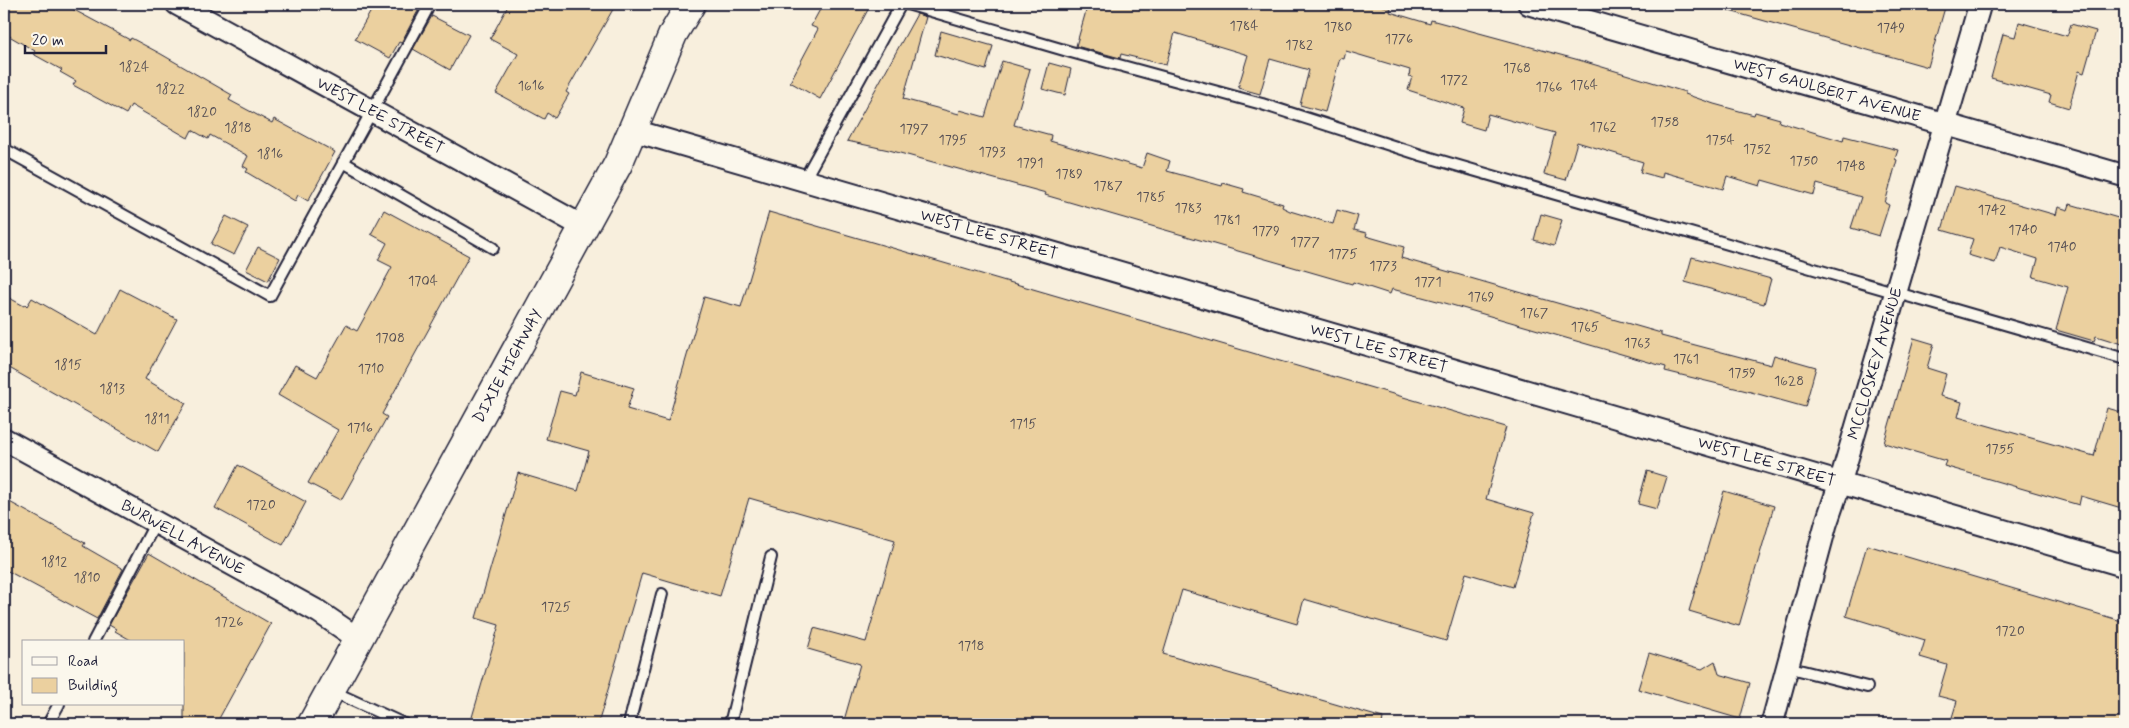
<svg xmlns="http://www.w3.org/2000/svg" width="2129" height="728" font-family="Mynerve,sans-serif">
  <rect width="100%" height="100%" fill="#f8efdd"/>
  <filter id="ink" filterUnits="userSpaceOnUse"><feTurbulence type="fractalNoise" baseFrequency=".02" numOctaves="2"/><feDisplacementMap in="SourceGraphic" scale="10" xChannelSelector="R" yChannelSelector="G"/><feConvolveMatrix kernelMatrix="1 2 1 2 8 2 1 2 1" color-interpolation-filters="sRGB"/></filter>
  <g filter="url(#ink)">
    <!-- building -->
    <g fill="#ebd09f" stroke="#22223b">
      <path d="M4 4H63L130 40 131 38 161 54 232 95 229 100 272 123 274 119 335 152 308 201 298 195 295 201 246 172 248 169 243 166 248 156 210 135 208 139 192 130 188 138 131 105 126 114 73 85 76 81 60 72 62 70 33 54 35 51 4 33Z"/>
      <path d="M375 4H409L419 9 401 43 399 42 390 58 355 39Z"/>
      <path d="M509 4H616L566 92 569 94 555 118 547 113 544 119 496 93 518 54 490 39Z"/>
      <path d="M823 4H871L820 99 790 82 818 29 811 26Z"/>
      <path d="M1088 4H1375L1391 8 1390 12 1430 24 1431 20 1579 60 1685 92V94L1714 104 1754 115 1755 112 1780 119 1779 122 1843 141 1844 136 1898 150 1895 159 1897 160 1885 203 1889 205 1879 236 1851 228 1861 197 1817 184 1814 195 1762 180 1760 186 1727 176 1723 189 1663 172 1662 178 1640 172 1643 162 1577 142 1566 180 1544 174 1555 133 1488 114 1484 130 1460 123 1464 108 1408 90 1412 77 1409 76 1410 70 1346 51 1344 59 1340 58 1325 112 1300 105 1309 70 1270 59 1260 94 1238 88 1248 55 1175 33 1166 65 1121 54 1120 58 1076 46Z"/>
      <path d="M1727 4H1946L1928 67 1726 10Z"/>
      <path d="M917 14 926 17 903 99 959 114 960 110 985 117 1002 61 1030 69 1014 125 1051 135 1050 141 1142 168 1147 153 1170 161 1167 171 1222 186 1223 183 1244 189 1243 192 1283 204 1282 207 1290 211 1333 224 1337 210 1358 216 1354 230 1367 233 1366 236 1404 247 1401 258 1661 333V336L1771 365 1774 355 1816 367 1805 407 1751 392 1665 371 1666 367 1445 303 1392 289 1390 294 1353 282 1352 284 1117 216 1045 195 1046 193 889 150 847 141Z"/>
      <path d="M432 16 469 35 450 70 413 49Z"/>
      <path d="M2019 22 2067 36 2071 24 2096 31 2084 73 2079 71 2069 108 2049 102 2051 95 1991 78 2003 34 2015 37Z"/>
      <path d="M941 31 993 46 986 70 935 55Z"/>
      <path d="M1049 63 1071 69 1065 95 1042 89Z"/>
      <path d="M1955 186 2056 215 2058 207 2068 210 2070 204 2125 220V345L2096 336 2094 341 2056 330 2068 287 2033 277 2038 259 2000 247 1995 263 1968 255 1973 239 1942 230Z"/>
      <path d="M384 210 469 256 382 414 387 417 341 500 308 483 338 430 278 395 295 365 317 377 346 325 357 331 392 267 378 260 387 243 371 234Z"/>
      <path d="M769 212 1506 427 1486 499 1534 513 1513 587 1466 573 1446 641 1304 599 1297 624 1182 590 1163 654 1383 718 1382 724H843L860 664 808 649 814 628 866 642 895 540 749 498 720 596 642 573 598 724H470L499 625 476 618 518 473 578 491 589 451 546 439 560 391 575 395 581 372 634 388 627 409 668 421 704 297 741 307Z"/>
      <path d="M1541 214 1562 220 1554 246 1534 240Z"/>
      <path d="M226 216 248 227 234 255 211 244Z"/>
      <path d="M258 247 280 258 268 281 246 270Z"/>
      <path d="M1692 257 1771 279 1764 304 1685 282Z"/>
      <path d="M120 289 177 319 145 379 186 403 158 452 4 365V295L24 306 25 304 27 306 32 298 97 335Z"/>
      <path d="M1914 338 1934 344 1927 368 1946 374 1940 396 1962 402 1958 417 2094 456 2107 408 2125 413V509L2081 496 2079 505 1944 466 1946 461 1884 443Z"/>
      <path d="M238 465 306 502 283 545 215 508Z"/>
      <path d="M1647 471 1667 477 1657 509 1638 504Z"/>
      <path d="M1724 491 1774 506 1739 626 1689 611Z"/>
      <path d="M4 499 85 543 83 546 123 569 97 619 4 569Z"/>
      <path d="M1867 545 2125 622V724H1950L1957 701 1938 696 1947 665 1920 657 1925 640 1846 616Z"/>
      <path d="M149 553 271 624 216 724H184V642H134L115 631 116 629 109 625Z"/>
      <path d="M1649 653 1702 669 1715 661 1719 674 1750 683 1740 719 1638 689Z"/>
    </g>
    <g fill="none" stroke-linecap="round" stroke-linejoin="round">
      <defs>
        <g id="lane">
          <path d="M907 4 1071 52 1262 104 1421 155 2125 359"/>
          <path d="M4 149 270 296C323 198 378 102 430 4"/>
          <path d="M343 162 493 248"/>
          <path d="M804 180 901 4"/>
          <path d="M93 642 156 522"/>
          <path d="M1787 667 1867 687"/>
          <path d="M332 691 404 724"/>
          <path d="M4 723 6 724"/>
          <path d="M48 724 59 704"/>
          <path d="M629 724 662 594"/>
          <path d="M730 724 771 557"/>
        </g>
        <g id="street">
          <path id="s1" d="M177 4 584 227"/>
          <path id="s2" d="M1529 4 2125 176"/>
          <path id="s3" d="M632 130 2125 566"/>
          <path id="s4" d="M4 439 319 612 360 640"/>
          <path id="s5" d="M1772 724 1826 524 1840 483 1980 4"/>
        </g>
        <g id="secondary">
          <path id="s6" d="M312 724 618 164 673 34 691 4"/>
        </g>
      </defs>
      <!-- lane casing -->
      <use href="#lane" stroke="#22223b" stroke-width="14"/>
      <!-- street casing -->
      <use href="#street" stroke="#22223b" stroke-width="25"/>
      <!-- secondary casing -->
      <use href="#secondary" stroke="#22223b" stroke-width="31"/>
      <!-- lane -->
      <use href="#lane" stroke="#fbf7ec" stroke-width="10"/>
      <!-- street -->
      <use href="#street" stroke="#fbf7ec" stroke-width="21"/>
      <!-- secondary -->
      <use href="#secondary" stroke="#fbf7ec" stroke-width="28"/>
    </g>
  </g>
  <g text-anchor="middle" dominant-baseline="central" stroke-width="5" stroke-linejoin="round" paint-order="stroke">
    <!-- number labels -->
    <g font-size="14" fill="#544e54">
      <text x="1244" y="26">1784</text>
      <text x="1338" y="27">1780</text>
      <text x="1891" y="28">1749</text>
      <text x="1399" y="39">1776</text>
      <text x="1299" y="45">1782</text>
      <text x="134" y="67">1824</text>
      <text x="1517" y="68">1768</text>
      <text x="1454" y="80">1772</text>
      <text x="1584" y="85">1764</text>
      <text x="531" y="86">1616</text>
      <text x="1549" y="87">1766</text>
      <text x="170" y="89">1822</text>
      <text x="202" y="112">1820</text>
      <text x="1665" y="122">1758</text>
      <text x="1603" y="127">1762</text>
      <text x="238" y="128">1818</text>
      <text x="914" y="129">1797</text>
      <text x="953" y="140">1795</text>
      <text x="1720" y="140">1754</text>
      <text x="1757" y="149">1752</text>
      <text x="992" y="152">1793</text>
      <text x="270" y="154">1816</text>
      <text x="1804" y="161">1750</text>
      <text x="1030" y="163">1791</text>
      <text x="1851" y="166">1748</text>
      <text x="1069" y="174">1789</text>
      <text x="1108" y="186">1787</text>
      <text x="1151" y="197">1785</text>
      <text x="1188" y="208">1783</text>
      <text x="1992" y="210">1742</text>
      <text x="1227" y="220">1781</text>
      <text x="2023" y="230">1740</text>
      <text x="1266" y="231">1779</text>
      <text x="1305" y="242">1777</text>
      <text x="2062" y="247">1740</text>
      <text x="1343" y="254">1775</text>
      <text x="1383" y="266">1773</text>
      <text x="423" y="281">1704</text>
      <text x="1428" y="282">1771</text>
      <text x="1481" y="297">1769</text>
      <text x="1534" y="313">1767</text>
      <text x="1585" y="327">1765</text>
      <text x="390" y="338">1708</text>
      <text x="1637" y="343">1763</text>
      <text x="1686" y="359">1761</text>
      <text x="68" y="365">1815</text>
      <text x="371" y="369">1710</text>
      <text x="1742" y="373">1759</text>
      <text x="1789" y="381">1628</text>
      <text x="112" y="389">1813</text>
      <text x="157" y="419">1811</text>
      <text x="1023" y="424">1715</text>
      <text x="360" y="428">1716</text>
      <text x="2000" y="449">1755</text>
      <text x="261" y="505">1720</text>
      <text x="54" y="562">1812</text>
      <text x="87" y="578">1810</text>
      <text x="556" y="607">1725</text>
      <text x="229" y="622">1726</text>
      <text x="2010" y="631">1720</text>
      <text x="971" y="646">1718</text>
    </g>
    <!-- street labels -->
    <g font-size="16" fill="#22223b" stroke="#fbf7ec">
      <text stroke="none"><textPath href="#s2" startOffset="310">WEST GAULBERT AVENUE</textPath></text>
      <text stroke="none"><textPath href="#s1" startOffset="232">WEST LEE STREET</textPath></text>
      <text stroke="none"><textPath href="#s3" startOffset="372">WEST LEE STREET</textPath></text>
      <text stroke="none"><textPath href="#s3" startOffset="778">WEST LEE STREET</textPath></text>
      <text stroke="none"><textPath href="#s5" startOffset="375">MCCLOSKEY AVENUE</textPath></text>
      <text stroke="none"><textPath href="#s6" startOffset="408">DIXIE HIGHWAY</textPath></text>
      <text stroke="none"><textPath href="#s3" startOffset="1182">WEST LEE STREET</textPath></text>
      <text stroke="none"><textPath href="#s4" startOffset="204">BURWELL AVENUE</textPath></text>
    </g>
  </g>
  <!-- margin -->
  <rect width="2129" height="728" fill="none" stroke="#fbf7ec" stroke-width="20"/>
  <rect x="10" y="10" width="2109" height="708" fill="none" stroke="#22223b" stroke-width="2" filter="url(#ink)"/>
  <!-- legend -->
  <rect x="22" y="640" width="162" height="65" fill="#fbf7ec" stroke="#a4a2a5"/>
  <rect x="32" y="657" width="25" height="8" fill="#fbf7ec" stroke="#a4a2a5"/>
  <text x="68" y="666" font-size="15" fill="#22223b">Road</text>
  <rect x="32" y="678" width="25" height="15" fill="#ebd09f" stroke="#a4a2a5"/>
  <text x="68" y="690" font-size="15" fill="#22223b">Building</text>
  <!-- scale -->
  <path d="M25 45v8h81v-8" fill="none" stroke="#22223b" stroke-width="2.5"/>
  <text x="32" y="45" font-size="15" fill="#22223b" stroke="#fbf7ec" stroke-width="4" paint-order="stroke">20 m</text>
</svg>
